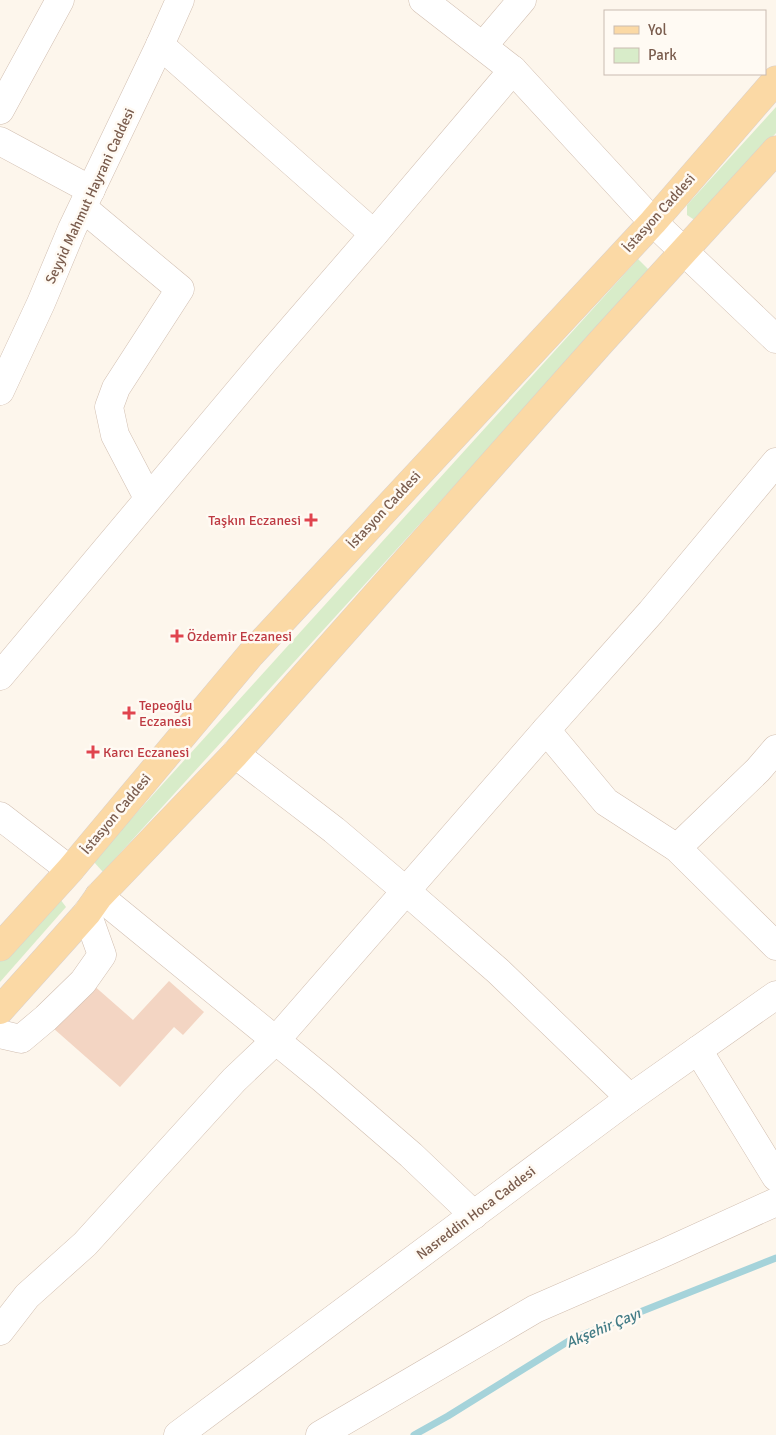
<svg xmlns="http://www.w3.org/2000/svg" width="776" height="1435" font-family="Signika,sans-serif">
  <rect width="100%" height="100%" fill="#fdf6ec"/>
  <!-- green -->
  <g fill="#d8ecc9">
    <path d="M776 107V133L700 218 693 219 687 215V205Z"/>
    <path d="M638 259 650 271 103 872 93 861Z"/>
    <path d="M57 895 66 907 0 982V959Z"/>
  </g>
  <g fill="none" stroke-linecap="round" stroke-linejoin="round">
    <!-- stream -->
    <path stroke="#a5d3da" stroke-width="7" d="M414 1435 448 1416 572 1339 776 1258"/>
  </g>
  <!-- building -->
  <path fill="#f3d5c3" d="M169 981 204 1012 183 1035 174 1027 120 1087 53 1028 92 984 133 1020Z"/>
  <g fill="none" stroke-linecap="round" stroke-linejoin="round">
    <defs>
      <g id="minor">
        <path d="M423 0 513 70 653 222 776 339"/>
        <path d="M160 45 374 234"/>
        <path d="M483 46 522 0"/>
        <path d="M0 110 60 0"/>
        <path d="M0 141 91 190"/>
        <path d="M83 208 180 289 116 388 109 407 115 435 148 498"/>
        <path d="M0 391 41 303 72 229 160 45 180 0"/>
        <path d="M0 676 265 360 374 234 513 70"/>
        <path d="M546 730 606 802 677 848 776 946"/>
        <path d="M235 754 334 830 406 891 498 971 630 1098"/>
        <path d="M0 816 70 870"/>
        <path d="M677 848 758 770 776 749"/>
        <path d="M99 896 323 1079 411 1155 474 1215"/>
        <path d="M0 1034 21 1039 46 1018 83 982 102 955 87 913"/>
        <path d="M698 1050 776 1177"/>
        <path d="M0 1331 27 1296 85 1244 234 1080 276 1040 546 730 651 612 776 462"/>
        <path d="M178 1435 630 1098 776 995"/>
        <path d="M320 1435 535 1309 666 1252 776 1202"/>
      </g>
      <g id="major">
        <path d="M0 947 70 870 251 654 653 222 776 80"/>
        <path d="M0 1010 87 913 99 896 235 754 601 342 776 150"/>
      </g>
    </defs>
    <!-- minor casing -->
    <use href="#minor" stroke="#d1beb0" stroke-width="29"/>
    <!-- major casing -->
    <use href="#major" stroke="#dad1cd" stroke-width="29"/>
    <!-- minor -->
    <use href="#minor" stroke="#fff" stroke-width="28"/>
    <!-- major -->
    <use href="#major" stroke="#fbd9a5" stroke-width="28"/>
  </g>
  <!-- markers -->
  <g fill="#e0444e" stroke="#fffaf3" stroke-width="2">
    <path d="M308.5 512.5h5v5h5v5h-5v5h-5v-5h-5v-5h5z"/>
    <path d="M174.5 628.5h5v5h5v5h-5v5h-5v-5h-5v-5h5z"/>
    <path d="M126.5 705.5h5v5h5v5h-5v5h-5v-5h-5v-5h5z"/>
    <path d="M90.5 744.5h5v5h5v5h-5v5h-5v-5h-5v-5h5z"/>
  </g>
  <g text-anchor="middle" dominant-baseline="central" stroke-width="5" stroke-linejoin="round" paint-order="stroke">
    <!-- street labels -->
    <g font-size="14" fill="#7a5c4d" stroke="#fffaf3">
      <text transform="translate(90 196) rotate(-65)">Seyyid Mahmut Hayrani Caddesi</text>
      <text transform="translate(659 213) rotate(-48)">İstasyon Caddesi</text>
      <text transform="translate(384 510) rotate(-47)">İstasyon Caddesi</text>
      <text transform="translate(116 814) rotate(-50)">İstasyon Caddesi</text>
      <text transform="translate(476 1213) rotate(-37)">Nasreddin Hoca Caddesi</text>
    </g>
    <!-- health labels -->
    <g font-size="14" fill="#be3a42" stroke="#fffaf3" text-anchor="start">
      <text x="301" y="520" text-anchor="end">Taşkın Eczanesi</text>
      <text x="187" y="636">Özdemir Eczanesi</text>
      <text x="139" y="705">Tepeoğlu<tspan x="139" dy="16">Eczanesi</tspan></text>
      <text x="103" y="752">Karcı Eczanesi</text>
    </g>
    <!-- water labels -->
    <g font-size="15" font-style="italic" fill="#437c86" stroke="#fffaf3">
      <text transform="translate(603 1328) rotate(-23)">Akşehir Çayı</text>
    </g>
  </g>
  <!-- legend -->
  <rect x="604" y="10" width="162" height="65" fill="#fffaf3" stroke="#cabbb1"/>
  <rect x="614" y="26" width="25" height="8" fill="#fbd9a5" stroke="#cabbb1"/>
  <text x="648" y="35" font-size="15" fill="#7a5c4d">Yol</text>
  <rect x="614" y="48" width="25" height="15" fill="#d8ecc9" stroke="#cabbb1"/>
  <text x="648" y="60" font-size="15" fill="#7a5c4d">Park</text>
</svg>
